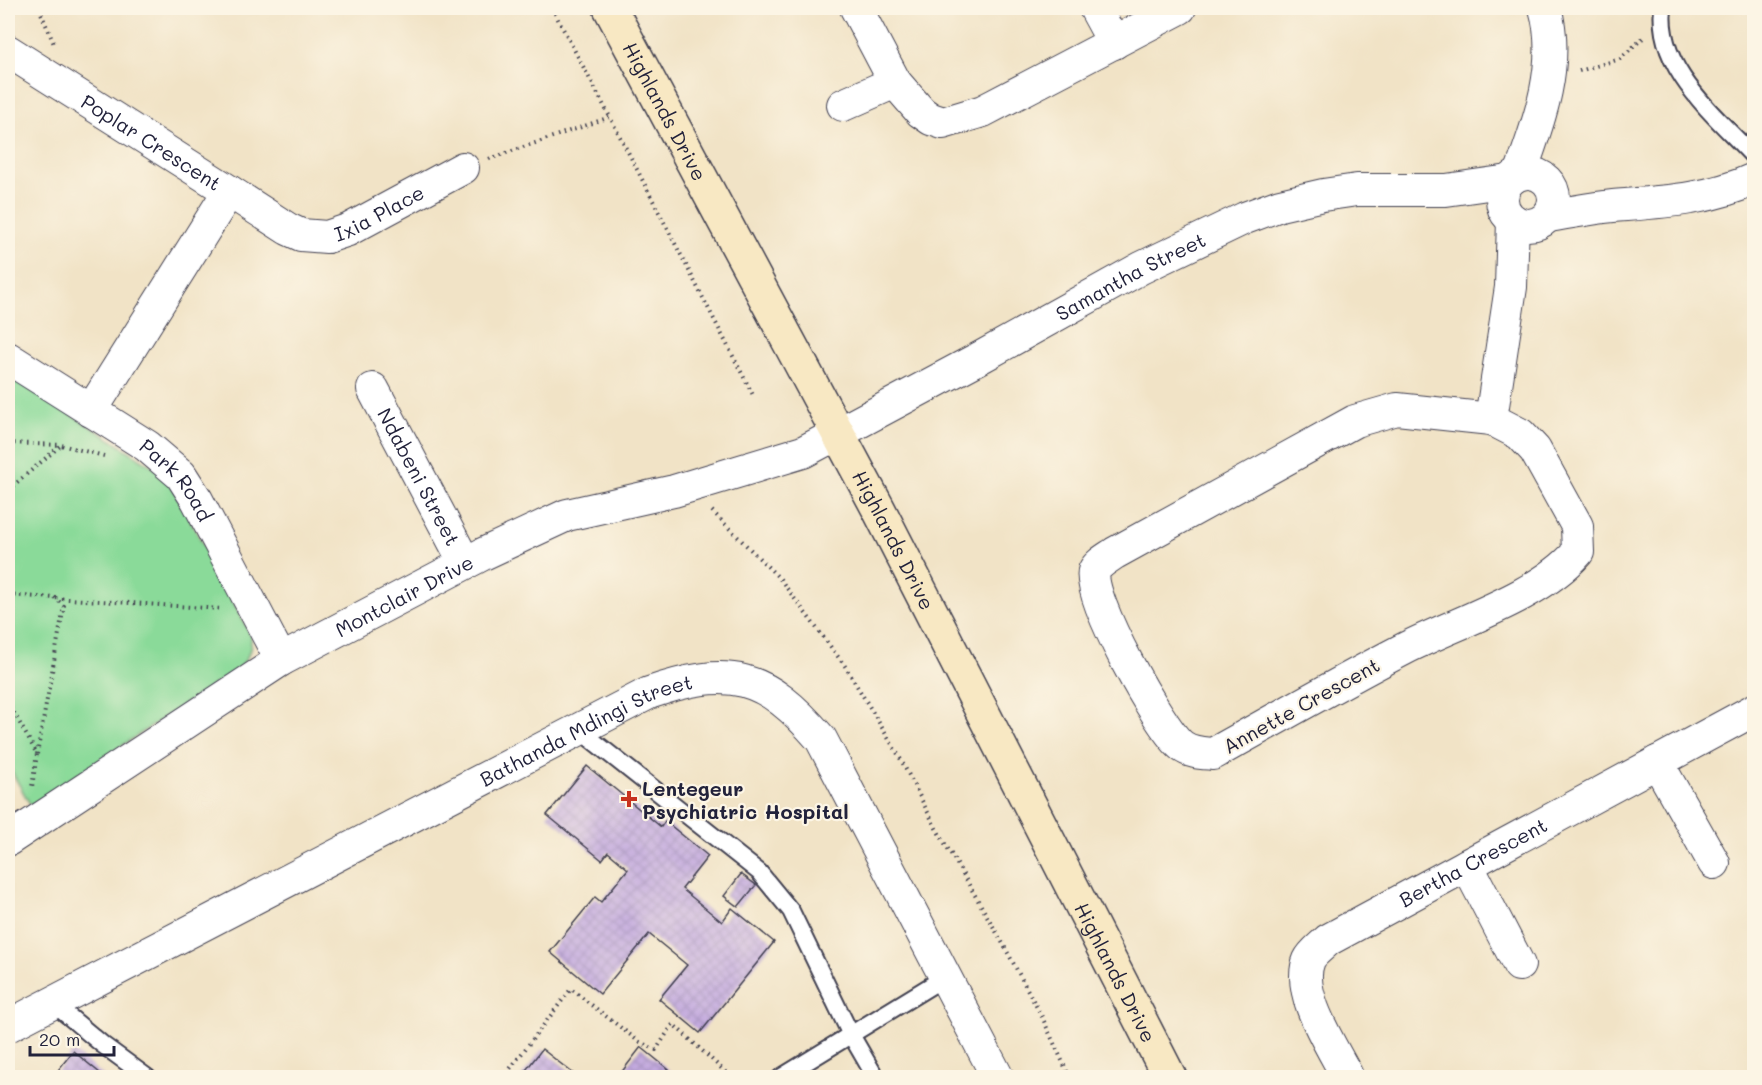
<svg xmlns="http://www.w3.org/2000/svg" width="1762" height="1085" font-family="Mali,sans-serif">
  <defs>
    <pattern id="building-cross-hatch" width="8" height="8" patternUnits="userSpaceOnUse" patternTransform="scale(1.5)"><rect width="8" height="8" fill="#c2a9de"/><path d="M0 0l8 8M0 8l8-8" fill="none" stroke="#a691bf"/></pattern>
  </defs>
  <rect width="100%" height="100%" fill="#fcf5e5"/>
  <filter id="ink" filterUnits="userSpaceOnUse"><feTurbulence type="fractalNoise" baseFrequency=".0167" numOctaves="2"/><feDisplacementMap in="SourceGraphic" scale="12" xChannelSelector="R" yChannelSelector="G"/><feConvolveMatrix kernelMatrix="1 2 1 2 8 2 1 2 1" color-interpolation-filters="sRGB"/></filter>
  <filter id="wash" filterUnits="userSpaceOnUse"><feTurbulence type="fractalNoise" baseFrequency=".008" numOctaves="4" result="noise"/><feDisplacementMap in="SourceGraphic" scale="24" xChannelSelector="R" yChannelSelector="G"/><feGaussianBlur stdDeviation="1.35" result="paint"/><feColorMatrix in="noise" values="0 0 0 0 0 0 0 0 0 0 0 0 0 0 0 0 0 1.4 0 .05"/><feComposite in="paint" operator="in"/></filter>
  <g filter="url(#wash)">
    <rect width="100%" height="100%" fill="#f1e3c6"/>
    <!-- green -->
    <path fill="#8ada99" stroke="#567e6a" stroke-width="1.5" d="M8 374 154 467 172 485 251 636C252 650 248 659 238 669L31 806 8 765Z"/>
    <g id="blocks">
      <!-- building -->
      <g fill="url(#building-cross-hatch)">
        <path d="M587 766 661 827 665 821 708 856 682 889 722 922 732 908 774 942 700 1033 659 999 687 965 649 934 600 994 550 952 595 897 601 902 628 869 608 852 602 860 547 815Z"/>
        <path d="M741 874 756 885 738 907 724 896Z"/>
        <path d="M641 1047 679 1078H617Z"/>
        <path d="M542 1049 579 1078H520Z"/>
        <path d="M73 1051 106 1078H52Z"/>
      </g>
    </g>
  </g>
  <g filter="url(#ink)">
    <use href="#blocks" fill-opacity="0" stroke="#413f50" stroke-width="1.5"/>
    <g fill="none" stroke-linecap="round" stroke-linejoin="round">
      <defs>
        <g id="lane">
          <path d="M1663 8C1656 69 1716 116 1754 157"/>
          <path d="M578 729 759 872 791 911 850 1033 876 1078"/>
          <path d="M53 1003 103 1045 148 1078"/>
          <path d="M780 1078 945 977"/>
        </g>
        <g id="street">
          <path d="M856 8 895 82 921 112 931 119 943 123 983 111 1180 8"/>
          <path d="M1095 8 1114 43"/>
          <path id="s1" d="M8 51 229 191 91 411"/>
          <path d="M843 105 895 82"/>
          <circle cx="1528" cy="199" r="26"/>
          <path d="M1520 174C1539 122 1561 63 1545 8"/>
          <path id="s2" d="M229 191 288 229 301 235 327 237 348 230 463 168"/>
          <path d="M1548 216C1569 213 1591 208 1613 206 1662 202 1709 200 1754 179"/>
          <path id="s3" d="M8 358 147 446 181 475 197 500 281 660"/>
          <path id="s4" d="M373 389 465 563"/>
          <path d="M1397 409 1491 419 1520 434 1535 450 1577 526 1578 552C1541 596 1457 622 1404 649 1340 682 1276 719 1213 754 1202 753 1191 753 1182 746 1161 731 1085 594 1094 571 1098 563 1108 558 1115 553L1355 421Z"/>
          <path d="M1491 419 1511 287 1513 220"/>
          <path d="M1657 762 1714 863"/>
          <path id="s5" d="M8 840 281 660 483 554 567 515 674 491 803 452 983 356 1141 268 1245 218 1280 205 1323 195 1357 190H1446L1509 181"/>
          <path d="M1467 865 1519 965"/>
          <path id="s6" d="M8 1026 649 693C730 665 765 674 821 739L998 1078"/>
          <path id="s7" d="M1348 1078C1333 1048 1295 993 1309 960 1312 953 1322 946 1328 940L1754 710"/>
        </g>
        <g id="secondary">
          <path id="s8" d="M610 8 878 508 1170 1078"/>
        </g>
      </defs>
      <!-- lane casing -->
      <use href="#lane" stroke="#413f50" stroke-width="20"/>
      <!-- street casing -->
      <use href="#street" stroke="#413f50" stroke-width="34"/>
      <!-- secondary casing -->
      <use href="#secondary" stroke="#413f50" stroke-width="36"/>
      <!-- path -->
      <g stroke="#413f50" stroke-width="4" stroke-dasharray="1.5 4.5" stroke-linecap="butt">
        <path d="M39 8 54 44"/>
        <path d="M552 8 610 117"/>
        <path d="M1579 71 1620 59 1643 38"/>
        <path d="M489 159 610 117 754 397"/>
        <path d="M8 443 61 445 104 456"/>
        <path d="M8 490 60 446"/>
        <path d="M712 511 780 579 845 666 899 756 936 828 1001 940 1042 1017 1070 1078"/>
        <path d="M8 595 222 609"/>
        <path d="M8 702 37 754 32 787"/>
        <path d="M37 754 64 606 54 597"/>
        <path d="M503 1078 571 989 638 1041 656 1050 673 1024 732 1078"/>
      </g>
      <!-- lane -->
      <use href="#lane" stroke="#fff" stroke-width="16"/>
      <!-- street -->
      <use href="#street" stroke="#fff" stroke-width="32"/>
      <!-- secondary -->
      <use href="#secondary" stroke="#f8e8c3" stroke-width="33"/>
    </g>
  </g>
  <!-- markers -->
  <path fill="#c8321e" stroke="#fcf5e5" stroke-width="2" d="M626 790h6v6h6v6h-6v6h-6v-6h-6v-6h6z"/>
  <g text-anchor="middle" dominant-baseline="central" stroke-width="4.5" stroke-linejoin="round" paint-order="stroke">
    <!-- street labels -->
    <g font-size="20" fill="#22223b" stroke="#fcf5e5">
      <text stroke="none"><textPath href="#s8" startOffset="117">Highlands Drive</textPath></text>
      <text stroke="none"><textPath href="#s1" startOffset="170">Poplar Crescent</textPath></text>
      <text stroke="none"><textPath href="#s2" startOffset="168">Ixia Place</textPath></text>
      <text stroke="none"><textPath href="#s5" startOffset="1264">Samantha Street</textPath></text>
      <text stroke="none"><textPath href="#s4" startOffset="99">Ndabeni Street</textPath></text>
      <text stroke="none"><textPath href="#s3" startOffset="210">Park Road</textPath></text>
      <text stroke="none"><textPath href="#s8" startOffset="603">Highlands Drive</textPath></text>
      <text stroke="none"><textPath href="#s5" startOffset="466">Montclair Drive</textPath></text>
      <text transform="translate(1301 705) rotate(-29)">Annette Crescent</text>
      <text stroke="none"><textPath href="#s6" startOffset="650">Bathanda Mdingi Street</textPath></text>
      <text stroke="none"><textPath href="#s7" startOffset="320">Bertha Crescent</textPath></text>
      <text stroke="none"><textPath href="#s8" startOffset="1089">Highlands Drive</textPath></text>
    </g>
    <!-- poi labels -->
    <g font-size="20" font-weight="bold" fill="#22223b" stroke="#fcf5e5" text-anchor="start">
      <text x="642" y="788">Lentegeur<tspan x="642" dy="23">Psychiatric Hospital</tspan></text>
    </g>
  </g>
  <!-- margin -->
  <rect width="1762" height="1085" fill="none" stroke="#fcf5e5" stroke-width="30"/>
  <!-- scale -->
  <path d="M30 1046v9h84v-9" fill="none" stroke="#22223b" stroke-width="3"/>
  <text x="39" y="1046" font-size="18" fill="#22223b" stroke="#fcf5e5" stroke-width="4.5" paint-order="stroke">20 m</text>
</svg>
